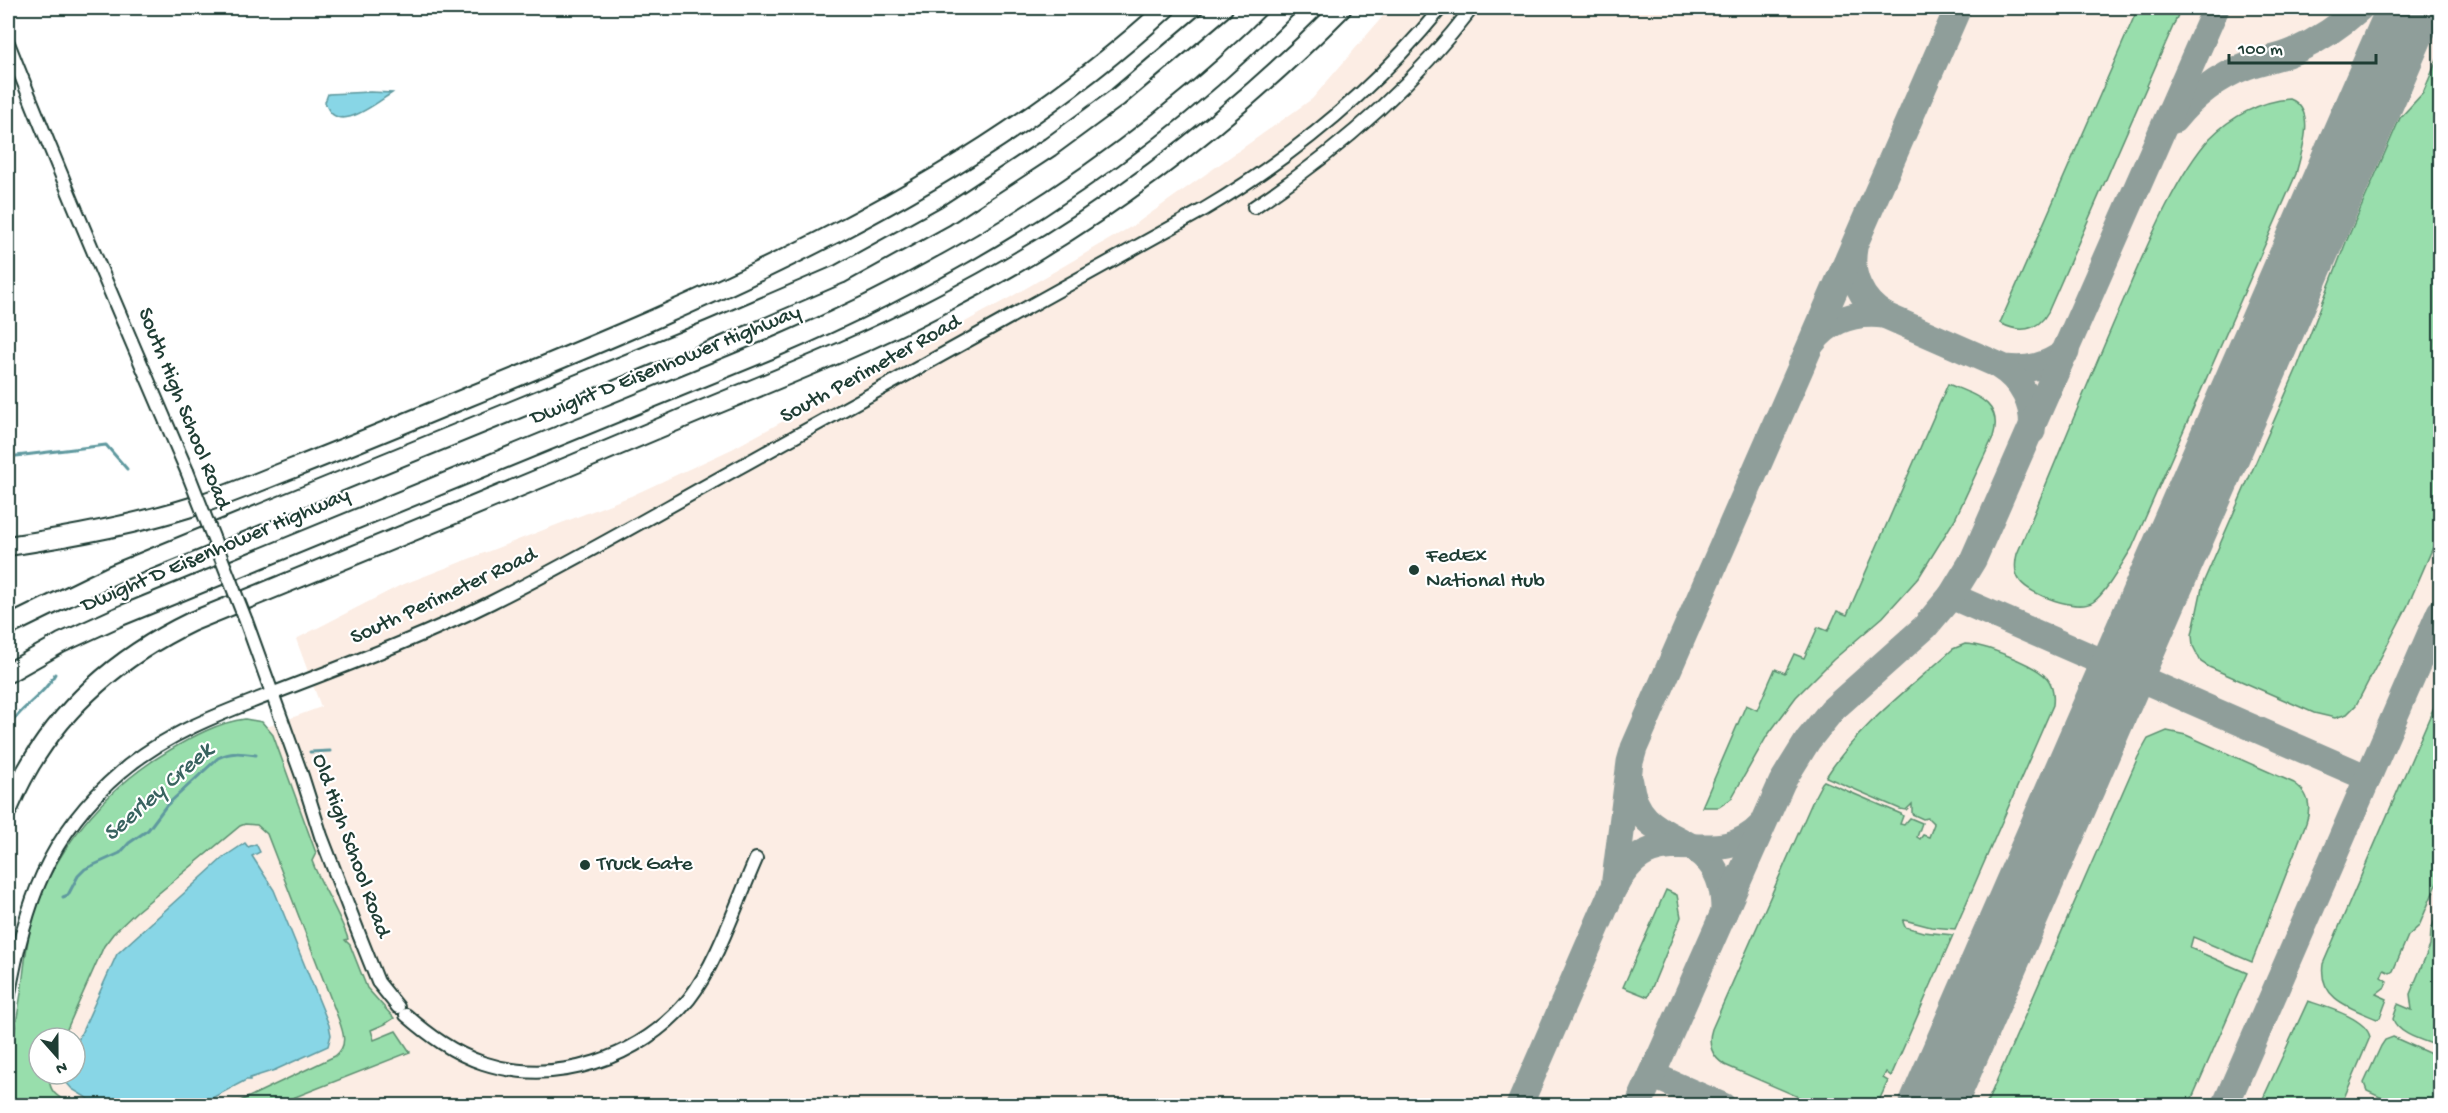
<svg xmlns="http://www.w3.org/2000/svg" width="2448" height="1113" font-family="'Gochi Hand',sans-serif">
  <rect width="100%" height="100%" fill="#fff"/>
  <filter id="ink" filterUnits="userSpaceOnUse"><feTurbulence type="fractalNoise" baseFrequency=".0167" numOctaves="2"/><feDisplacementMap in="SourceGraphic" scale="12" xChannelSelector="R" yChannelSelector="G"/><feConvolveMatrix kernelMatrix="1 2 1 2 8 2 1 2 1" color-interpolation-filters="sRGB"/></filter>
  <g filter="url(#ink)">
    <!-- built -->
    <path fill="#fcede4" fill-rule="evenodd" d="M1390 8H2440V1105L8 1106 27 997 242 736 321 707 296 639 399 586 631 496 732 449 1009 298 1134 225 1312 99ZM39 1038H75V1074H39Z"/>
    <!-- green -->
    <g fill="#98deac" stroke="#5c8e70" stroke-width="1.5">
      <path d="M2138 8H2181L2048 312C2037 332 2019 333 2000 323Z"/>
      <path d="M2440 53V531L2408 605 2356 705 2347 714 2335 718 2314 713 2209 667 2201 662 2193 646 2192 635 2203 583 2297 368 2346 242 2400 118 2423 93Z"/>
      <path d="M2290 99C2318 110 2301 152 2296 174L2132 548C2122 563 2107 592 2093 602 2078 612 2030 595 2020 581 2014 573 2015 562 2017 554 2055 464 2091 374 2130 285 2149 241 2178 173 2210 138 2231 117 2260 101 2290 99Z"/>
      <path d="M1948 384C1974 395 2004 402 1993 437L1955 519 1919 577 1883 617 1833 660 1796 697 1767 736 1731 799 1719 807H1702L1746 705 1757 710 1775 669 1785 673 1794 654 1804 658 1818 627 1828 631 1837 611 1847 615Z"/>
      <path d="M1965 644C1983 644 2034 664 2047 678 2053 685 2054 696 2053 705L1955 929 1931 927 1904 920 1903 922 1905 927 1923 932 1953 935 1891 1076 1886 1072 1883 1078 1888 1081 1877 1105H1817L1725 1065C1712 1057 1707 1044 1712 1029L1814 798 1822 783 1824 781 1901 814 1903 816 1900 824 1904 825 1910 818 1922 823 1917 837 1920 839 1923 835 1929 837 1934 824 1928 818 1923 819 1912 814V804L1906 810 1900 809 1826 777C1859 725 1908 690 1953 649Z"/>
      <path d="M2440 693V876L2419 926 2408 936 2393 971 2390 973 2384 970 2381 977 2387 981 2385 987 2376 994 2387 999 2380 1018 2377 1019C2351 1008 2318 999 2323 964Z"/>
      <path d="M245 719 262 722 273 735 316 853 312 861C322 888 339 911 348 939L345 940 350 945 367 988 394 1018 385 1024 371 1030 374 1040 396 1031 410 1052 275 1105H232L335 1056C350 1045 342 1029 337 1015L267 834 257 825 245 824 240 826 136 912 113 934 104 946 63 1038H39V1074H50C47 1092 58 1097 72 1105H8C7 1065 15 1032 21 993 24 970 26 947 31 925 51 852 105 788 170 750 192 737 219 722 245 719Z"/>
      <path d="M2167 731 2186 735 2294 783C2309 793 2312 806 2306 823L2252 962 2193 937 2190 948 2247 973 2189 1105H1986L2138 757 2148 739Z"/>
      <path d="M1666 890 1677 895 1681 917 1648 997 1623 987Z"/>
      <path d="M2440 908V1047C2426 1041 2398 1035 2393 1019L2398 1004 2412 1010 2410 994 2430 946 2431 930Z"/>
      <path d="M2308 1001C2326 1007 2366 1018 2370 1037L2341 1105H2260Z"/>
      <path d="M2393 1037 2440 1058V1105H2397L2367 1091 2364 1083 2381 1046 2385 1040Z"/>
    </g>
    <!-- water -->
    <g fill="#88d6e6" stroke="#5e999f" stroke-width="1.5">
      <path d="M370 92 392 93C373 105 336 137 325 102L328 94Z"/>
      <path d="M245 843 248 847 256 844 260 852 252 856 274 890 329 1025 331 1035 328 1046 275 1070 250 1078V1080H246L199 1105 100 1106 72 1089 65 1081 64 1074H75V1047L117 954 224 857Z"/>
    </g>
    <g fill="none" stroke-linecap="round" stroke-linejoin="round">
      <!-- stream -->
      <g stroke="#5e999f" stroke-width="3">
        <path d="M8 457 106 445 127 469"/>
        <path d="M8 728C20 707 44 696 55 674"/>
        <path d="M310 752 330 751"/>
        <path d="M63 897 68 895 78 876 85 869 120 853 129 843 148 830 166 806 218 758C231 751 242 753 256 755"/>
      </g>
      <!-- taxiway -->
      <g stroke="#8f9e9a" stroke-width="27">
        <path d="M2174 120C2192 97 2219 76 2247 66 2263 60 2280 58 2295 51 2319 40 2341 25 2360 8"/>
        <path d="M1854 248C1849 275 1861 301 1884 315L2005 368C2029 371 2046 366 2066 352"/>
        <path d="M1813 342C1830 319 1857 312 1884 315"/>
        <path d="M1999 366C2022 380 2035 405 2032 431"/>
        <path d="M1951 596 2368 778"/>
        <path d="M1630 782C1638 856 1725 821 1724 912"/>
        <path d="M1615 886C1655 810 1713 877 1762 825"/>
        <path d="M1652 1075 1723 1106"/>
        <path d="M1519 1106 1614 887 1630 762 1634 748 1958 8"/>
        <path d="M1638 1106 1782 782 1808 740 1832 710 1925 627 1951 596 1973 560 2216 8"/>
        <path d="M2225 1106 2440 612"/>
      </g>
      <!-- runway -->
      <path stroke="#8f9e9a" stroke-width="66" d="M1932 1106 2411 8"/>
      <defs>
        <g id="minor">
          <path d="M8 43C65 187 126 329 187 471"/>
          <path d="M1254 207C1336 152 1412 87 1472 8"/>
          <path d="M246 621 302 776 321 836 362 942 378 982 398 1007"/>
          <path d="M8 999C24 906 47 835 121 772 172 728 239 707 300 683 365 658 430 633 492 602 579 559 663 509 747 463 899 378 1051 294 1203 210 1294 156 1374 90 1441 8"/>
          <path d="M406 1015C429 1035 453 1053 483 1063 556 1087 641 1058 689 999 717 963 737 902 756 859"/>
        </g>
        <g id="highway">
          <path d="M8 546C69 537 131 526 191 507 226 496 260 481 294 468 352 445 410 421 468 397 713 297 969 190 1166 8"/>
          <path d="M8 626 114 574 710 330 840 274 945 216 1050 147 1118 97 1223 8"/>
          <path d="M8 673 61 643 118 617 771 349C961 268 1140 156 1286 8"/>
          <path d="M8 809C44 723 108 662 191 622 353 556 514 490 674 422 761 385 850 352 934 308 1086 231 1222 129 1342 8"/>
        </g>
      </defs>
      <!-- minor casing -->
      <use href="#minor" stroke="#1f3d34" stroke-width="16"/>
      <!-- highway casing -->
      <use href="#highway" stroke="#1f3d34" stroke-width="22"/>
      <!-- minor -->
      <use href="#minor" stroke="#fff" stroke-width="12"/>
      <!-- highway -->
      <use href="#highway" stroke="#fff" stroke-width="18"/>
      <defs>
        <path id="minor-bridge" d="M187 471 246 621"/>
      </defs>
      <!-- minor-bridge casing -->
      <use href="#minor-bridge" stroke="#1f3d34" stroke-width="16" stroke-linecap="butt"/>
      <!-- minor-bridge -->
      <use href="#minor-bridge" stroke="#fff" stroke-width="12"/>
    </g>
  </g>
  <!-- markers -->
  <g fill="#1f3d34" stroke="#fff" stroke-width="2">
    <circle cx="1414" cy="570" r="6"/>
    <circle cx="585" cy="865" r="6"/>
  </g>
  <g text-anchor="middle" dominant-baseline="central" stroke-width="4.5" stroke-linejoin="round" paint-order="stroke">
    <!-- street labels -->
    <g font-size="22" fill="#1f3d34" stroke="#fff">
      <text transform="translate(666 366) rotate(-22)">Dwight D Eisenhower Highway</text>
      <text transform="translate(871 370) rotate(-29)">South Perimeter Road</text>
      <text transform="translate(183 409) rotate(68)">South High School Road</text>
      <text transform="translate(216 551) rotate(-23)">Dwight D Eisenhower Highway</text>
      <text transform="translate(444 597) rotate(-25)">South Perimeter Road</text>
      <text transform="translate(350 846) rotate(70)">Old High School Road</text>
    </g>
    <!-- poi labels -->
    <g font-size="22" fill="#1f3d34" stroke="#fff" text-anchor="start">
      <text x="1426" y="557">FedEx<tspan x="1426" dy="25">National Hub</tspan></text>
      <text x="597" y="865">Truck Gate</text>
    </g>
    <!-- water labels -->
    <g font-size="24" font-style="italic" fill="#396360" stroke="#fff">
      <text transform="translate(159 793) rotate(-41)">Seerley Creek</text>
    </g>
  </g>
  <!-- margin -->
  <rect width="2448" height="1113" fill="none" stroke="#fff" stroke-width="30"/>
  <rect x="15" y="15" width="2418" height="1083" fill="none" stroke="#1f3d34" stroke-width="2" filter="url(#ink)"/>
  <!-- north arrow -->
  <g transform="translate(57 1056) rotate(159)"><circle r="28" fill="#ffffff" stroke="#a5b1ae" stroke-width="1.5"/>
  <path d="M0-4.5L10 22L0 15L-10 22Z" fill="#1f3d34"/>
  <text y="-9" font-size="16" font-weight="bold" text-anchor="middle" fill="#1f3d34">N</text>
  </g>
  <!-- scale -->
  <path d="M2229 54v9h147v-9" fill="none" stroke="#1f3d34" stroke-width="3"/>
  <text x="2238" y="54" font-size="18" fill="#1f3d34" stroke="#ffffff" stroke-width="4.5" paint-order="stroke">100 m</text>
</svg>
